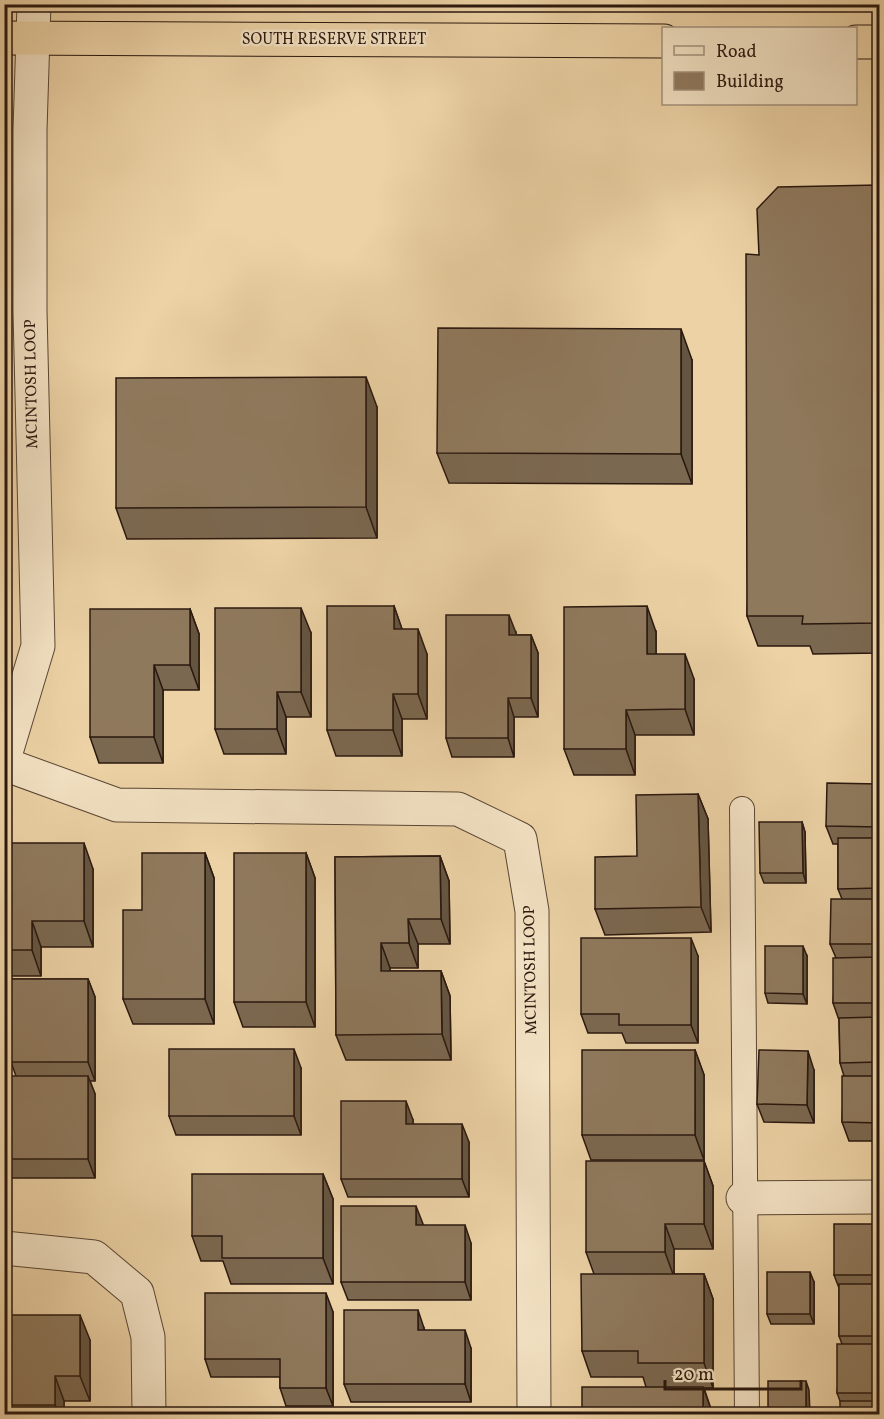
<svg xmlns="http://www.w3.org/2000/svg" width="884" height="1419" font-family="Vollkorn,serif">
  <rect width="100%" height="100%" fill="#ecd2a5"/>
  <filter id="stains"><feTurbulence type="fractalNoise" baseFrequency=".00333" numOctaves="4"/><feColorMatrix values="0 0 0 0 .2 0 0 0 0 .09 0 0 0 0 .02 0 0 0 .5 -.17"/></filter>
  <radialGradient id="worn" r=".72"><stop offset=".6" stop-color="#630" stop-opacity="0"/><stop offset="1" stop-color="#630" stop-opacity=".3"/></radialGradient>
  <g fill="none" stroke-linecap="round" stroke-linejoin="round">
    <defs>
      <path id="lane" d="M742 809 747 1414"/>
      <g id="street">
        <path d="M4 759 38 646 30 311V130L34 4"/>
        <path d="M4 764 117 805 458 809 520 839 532 911 534 1414"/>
        <path d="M743 1198 880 1197"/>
        <path d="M4 1248 94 1257 137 1293 148 1337 149 1414"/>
      </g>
      <g id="highway">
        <path d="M4 38 664 41"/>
        <path d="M856 42H880"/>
      </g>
    </defs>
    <!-- lane casing -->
    <use href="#lane" stroke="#5a4634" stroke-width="26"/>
    <!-- street casing -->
    <use href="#street" stroke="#5a4634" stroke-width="35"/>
    <!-- highway casing -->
    <use href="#highway" stroke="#2a180f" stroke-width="35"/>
    <!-- lane -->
    <use href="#lane" stroke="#f3e2c4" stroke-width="24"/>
    <!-- street -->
    <use href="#street" stroke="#f3e2c4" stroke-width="33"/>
    <!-- highway -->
    <use href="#highway" stroke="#ecd2a5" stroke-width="33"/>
  </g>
  <!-- wall -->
  <g fill="#7b6850" stroke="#2a180f" stroke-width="1.5">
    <path d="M879 186V653L813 654 810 646H758L747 616 759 255Z"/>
    <path d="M692 360V484L449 483 437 453Z"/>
    <path d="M377 407V538L127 539 116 508Z"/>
    <path d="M394 606 402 629 427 654V719H402V756H336L327 730Z"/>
    <path d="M190 609 199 634V690H163V763H99L90 737Z"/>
    <path d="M656 632V654L694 679V735H635V775H574L564 749Z"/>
    <path d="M311 633V717H286V754H224L215 729Z"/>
    <path d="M516 633V635H531L538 653V717H514V757H452L446 738Z"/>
    <path d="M879 784V1141H849L842 1122 844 1076 840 1063 839 1020 833 1003 836 958 830 944 842 899 838 889V844H833L826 826Z"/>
    <path d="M698 794 708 819 711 932 605 935 595 909 637 856Z"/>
    <path d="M802 822 805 832 806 883H764L760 873Z"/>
    <path d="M4 843 93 869V947H41V976H4Z"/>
    <path d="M205 853 214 878V1024H133L123 999 142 910Z"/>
    <path d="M306 853 315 878V1027H243L234 1002Z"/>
    <path d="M440 856 449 881 450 944H418V968H390V971H441L450 996 451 1060H346L336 1035 335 857Z"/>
    <path d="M698 956V1043H626L622 1033H588L581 1014Z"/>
    <path d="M807 956V1004L768 1003 765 993Z"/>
    <path d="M4 979H88L95 997V1081H90L95 1094V1178H4V1102H11L16 1076 11 1062V1058H4Z"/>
    <path d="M695 1050 704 1075V1160H591L582 1135Z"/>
    <path d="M301 1068V1135H176L169 1116Z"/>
    <path d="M814 1070V1123L764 1122 757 1104Z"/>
    <path d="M413 1120V1124L469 1142V1197H348L341 1179Z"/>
    <path d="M704 1161 713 1186V1249H674V1274H704L713 1299V1388H704L712 1412V1414L646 1387 643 1377H591L582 1351 594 1274 586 1252Z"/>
    <path d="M323 1174 333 1199V1284H231L223 1261H201L192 1236Z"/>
    <path d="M879 1224V1414L840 1401 837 1393 842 1344 839 1336V1288L834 1275Z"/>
    <path d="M423 1225 471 1243V1300H348L341 1282Z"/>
    <path d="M814 1282V1324H771L767 1314Z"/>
    <path d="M333 1312V1406H286L280 1388V1377H211L205 1359Z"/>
    <path d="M4 1315 90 1340V1401H64V1414H4Z"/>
    <path d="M424 1328V1330L471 1348V1402H351L344 1384Z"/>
  </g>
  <!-- shaded-wall -->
  <g fill="#645541" stroke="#2a180f" stroke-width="1.5">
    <path d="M681 329 692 360V484L681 454Z"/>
    <path d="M366 377 377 407V538L366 507Z"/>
    <path d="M394 606 403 632 394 629Z"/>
    <path d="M647 606 656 632V679L647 654Z"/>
    <path d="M301 608 311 633V717L301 692Z"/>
    <path d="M190 609 199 634V690L190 665Z"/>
    <path d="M509 615 516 633V653L509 635Z"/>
    <path d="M418 629 427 654V719L418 694Z"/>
    <path d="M531 635 538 653V717L531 698Z"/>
    <path d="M685 654 694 679V735L685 709Z"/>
    <path d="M154 665 163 690V763L154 737Z"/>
    <path d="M277 692 286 717V754L277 729Z"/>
    <path d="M393 694 402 719V756L393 730Z"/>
    <path d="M508 698 514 717V757L508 738Z"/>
    <path d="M626 710 635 735V775L626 749Z"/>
    <path d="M698 794 708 819 711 932 701 907Z"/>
    <path d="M802 822 805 832 806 883 803 873Z"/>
    <path d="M84 843 93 869V947L84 921Z"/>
    <path d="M205 853 214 878V1024L205 999Z"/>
    <path d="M306 853 315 878V1027L306 1002Z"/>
    <path d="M440 856 449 881 450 944 441 919Z"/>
    <path d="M408 919 418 944V968L409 943Z"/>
    <path d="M32 921 41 947V976L32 950Z"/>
    <path d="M691 938 698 956V1043L691 1025Z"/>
    <path d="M381 943 390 968V996L381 971Z"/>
    <path d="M803 946 807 956V1004L803 994Z"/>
    <path d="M441 971 450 996 451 1060 442 1034Z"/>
    <path d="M88 979 95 997V1081L88 1062Z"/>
    <path d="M294 1049 301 1068V1135L294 1116Z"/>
    <path d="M695 1050 704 1075V1160L695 1135Z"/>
    <path d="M808 1051 814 1070V1123L807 1105Z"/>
    <path d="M88 1076 95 1094V1178L88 1159Z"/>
    <path d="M406 1101 413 1120V1142L406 1124Z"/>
    <path d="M462 1124 469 1142V1197L462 1179Z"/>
    <path d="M704 1161 713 1186V1249L704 1224Z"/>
    <path d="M323 1174 333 1199V1284L323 1258Z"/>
    <path d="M416 1206 423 1224V1243L416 1225Z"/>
    <path d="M665 1224 674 1249V1277L665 1252Z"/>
    <path d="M465 1225 471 1243V1300L465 1282Z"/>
    <path d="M810 1272 814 1282V1324L810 1314Z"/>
    <path d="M704 1274 713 1299V1388L704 1363Z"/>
    <path d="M326 1293 333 1312V1406L326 1388Z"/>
    <path d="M418 1310 424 1328V1348L418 1330Z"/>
    <path d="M80 1315 90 1340V1401L80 1376Z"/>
    <path d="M465 1330 471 1348V1402L465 1384Z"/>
    <path d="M55 1376 64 1401V1414H59L55 1405Z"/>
    <path d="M806 1381 809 1390 810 1414H806Z"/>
    <path d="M703 1387 712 1412V1414H703Z"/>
  </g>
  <!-- building -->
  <g fill="#8f795d" stroke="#2a180f" stroke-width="1.5">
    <path d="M878 185 879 186V623L802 624 803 616H747L746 254 759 255 757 209 778 187Z"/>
    <path d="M438 328 681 329V454L437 453Z"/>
    <path d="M366 377V507L116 508V378Z"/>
    <path d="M327 606H394V629H418V694H393V730H327Z"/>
    <path d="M647 606V654H685V709L626 710V749H564V607Z"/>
    <path d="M215 608H301V692H277V729H215Z"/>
    <path d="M90 609H190V665H154V737H90Z"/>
    <path d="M446 615H509V635H531V698H508V738H446Z"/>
    <path d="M827 783 879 784V827L826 826Z"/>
    <path d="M698 794 701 907 595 909V857L637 856 636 795Z"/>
    <path d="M759 822H802L803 873H760Z"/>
    <path d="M838 838H879V888L838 889Z"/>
    <path d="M4 843H84V921H32V950H4Z"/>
    <path d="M142 853H205V999H123V910H142Z"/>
    <rect x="234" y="853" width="72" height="149"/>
    <path d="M440 856 441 919H408L409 943H381V971H441L442 1034 336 1035 335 857Z"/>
    <path d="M831 899H879V944H830Z"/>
    <path d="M581 938H691V1025H619V1014H581Z"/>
    <path d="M765 946H803V994L765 993Z"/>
    <path d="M879 957V1003H833V958Z"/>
    <path d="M4 979H88V1062H11V1040H4Z"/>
    <path d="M879 1017V1062L840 1063 839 1018Z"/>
    <rect x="169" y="1049" width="125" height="67"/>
    <rect x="582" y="1050" width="113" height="85"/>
    <path d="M759 1050 808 1051 807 1105 757 1104Z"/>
    <path d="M11 1076H88V1159H4V1102H11Z"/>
    <path d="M842 1076H879V1123L842 1122Z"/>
    <path d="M341 1101H406V1124H462V1179H341Z"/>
    <path d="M586 1161H704V1224H665V1252H586Z"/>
    <path d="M192 1174H323V1258H222V1236H192Z"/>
    <path d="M341 1206H416V1225H465V1282H341Z"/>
    <rect x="834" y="1224" width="45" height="51"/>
    <rect x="767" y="1272" width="43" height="42"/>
    <path d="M581 1274H704V1363H638V1351H582Z"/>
    <rect x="839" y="1284" width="40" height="52"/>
    <path d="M205 1293H326V1388H280V1359H205Z"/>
    <path d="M344 1310H418V1330H465V1384H344Z"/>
    <path d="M4 1315H80V1376H55V1405H4Z"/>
    <rect x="837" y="1344" width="42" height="49"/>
    <rect x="768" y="1381" width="38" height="33"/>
    <rect x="582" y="1387" width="121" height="27"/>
    <rect x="840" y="1401" width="39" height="13"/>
    <rect x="344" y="1409" width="74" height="5"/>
    <rect x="215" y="1410" width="112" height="4"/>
  </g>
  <g text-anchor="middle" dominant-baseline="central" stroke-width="5" stroke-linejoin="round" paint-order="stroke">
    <!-- street labels -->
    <g font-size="16" fill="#2a180f" stroke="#f3e2c4">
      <text x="334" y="40">SOUTH RESERVE STREET</text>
      <text transform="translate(32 384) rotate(-91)">MCINTOSH LOOP</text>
      <text transform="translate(531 970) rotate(-91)">MCINTOSH LOOP</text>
    </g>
  </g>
  <!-- margin -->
  <rect width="884" height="1419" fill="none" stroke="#ecd2a5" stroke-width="24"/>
  <rect x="6" y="6" width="872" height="1407" fill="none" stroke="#2a180f" stroke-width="3"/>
  <rect x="12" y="12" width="860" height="1395" fill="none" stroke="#2a180f" stroke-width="1.5"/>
  <!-- legend -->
  <rect x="662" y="27" width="195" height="78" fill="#f3e2c4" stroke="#a3917c" stroke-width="1.5"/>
  <rect x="674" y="46" width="30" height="9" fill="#f3e2c4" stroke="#a3917c" stroke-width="1.5"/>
  <text x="716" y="57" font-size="18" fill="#2a180f">Road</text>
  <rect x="674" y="72" width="30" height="18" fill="#8f795d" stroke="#a3917c" stroke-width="1.5"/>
  <text x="716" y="87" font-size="18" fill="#2a180f">Building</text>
  <!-- scale -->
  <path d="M665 1380v9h136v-9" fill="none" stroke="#2a180f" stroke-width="3"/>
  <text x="674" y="1380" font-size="18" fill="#2a180f" stroke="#f3e2c4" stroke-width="4.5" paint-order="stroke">20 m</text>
  <rect width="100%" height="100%" filter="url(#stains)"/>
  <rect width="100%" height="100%" fill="url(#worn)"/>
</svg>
